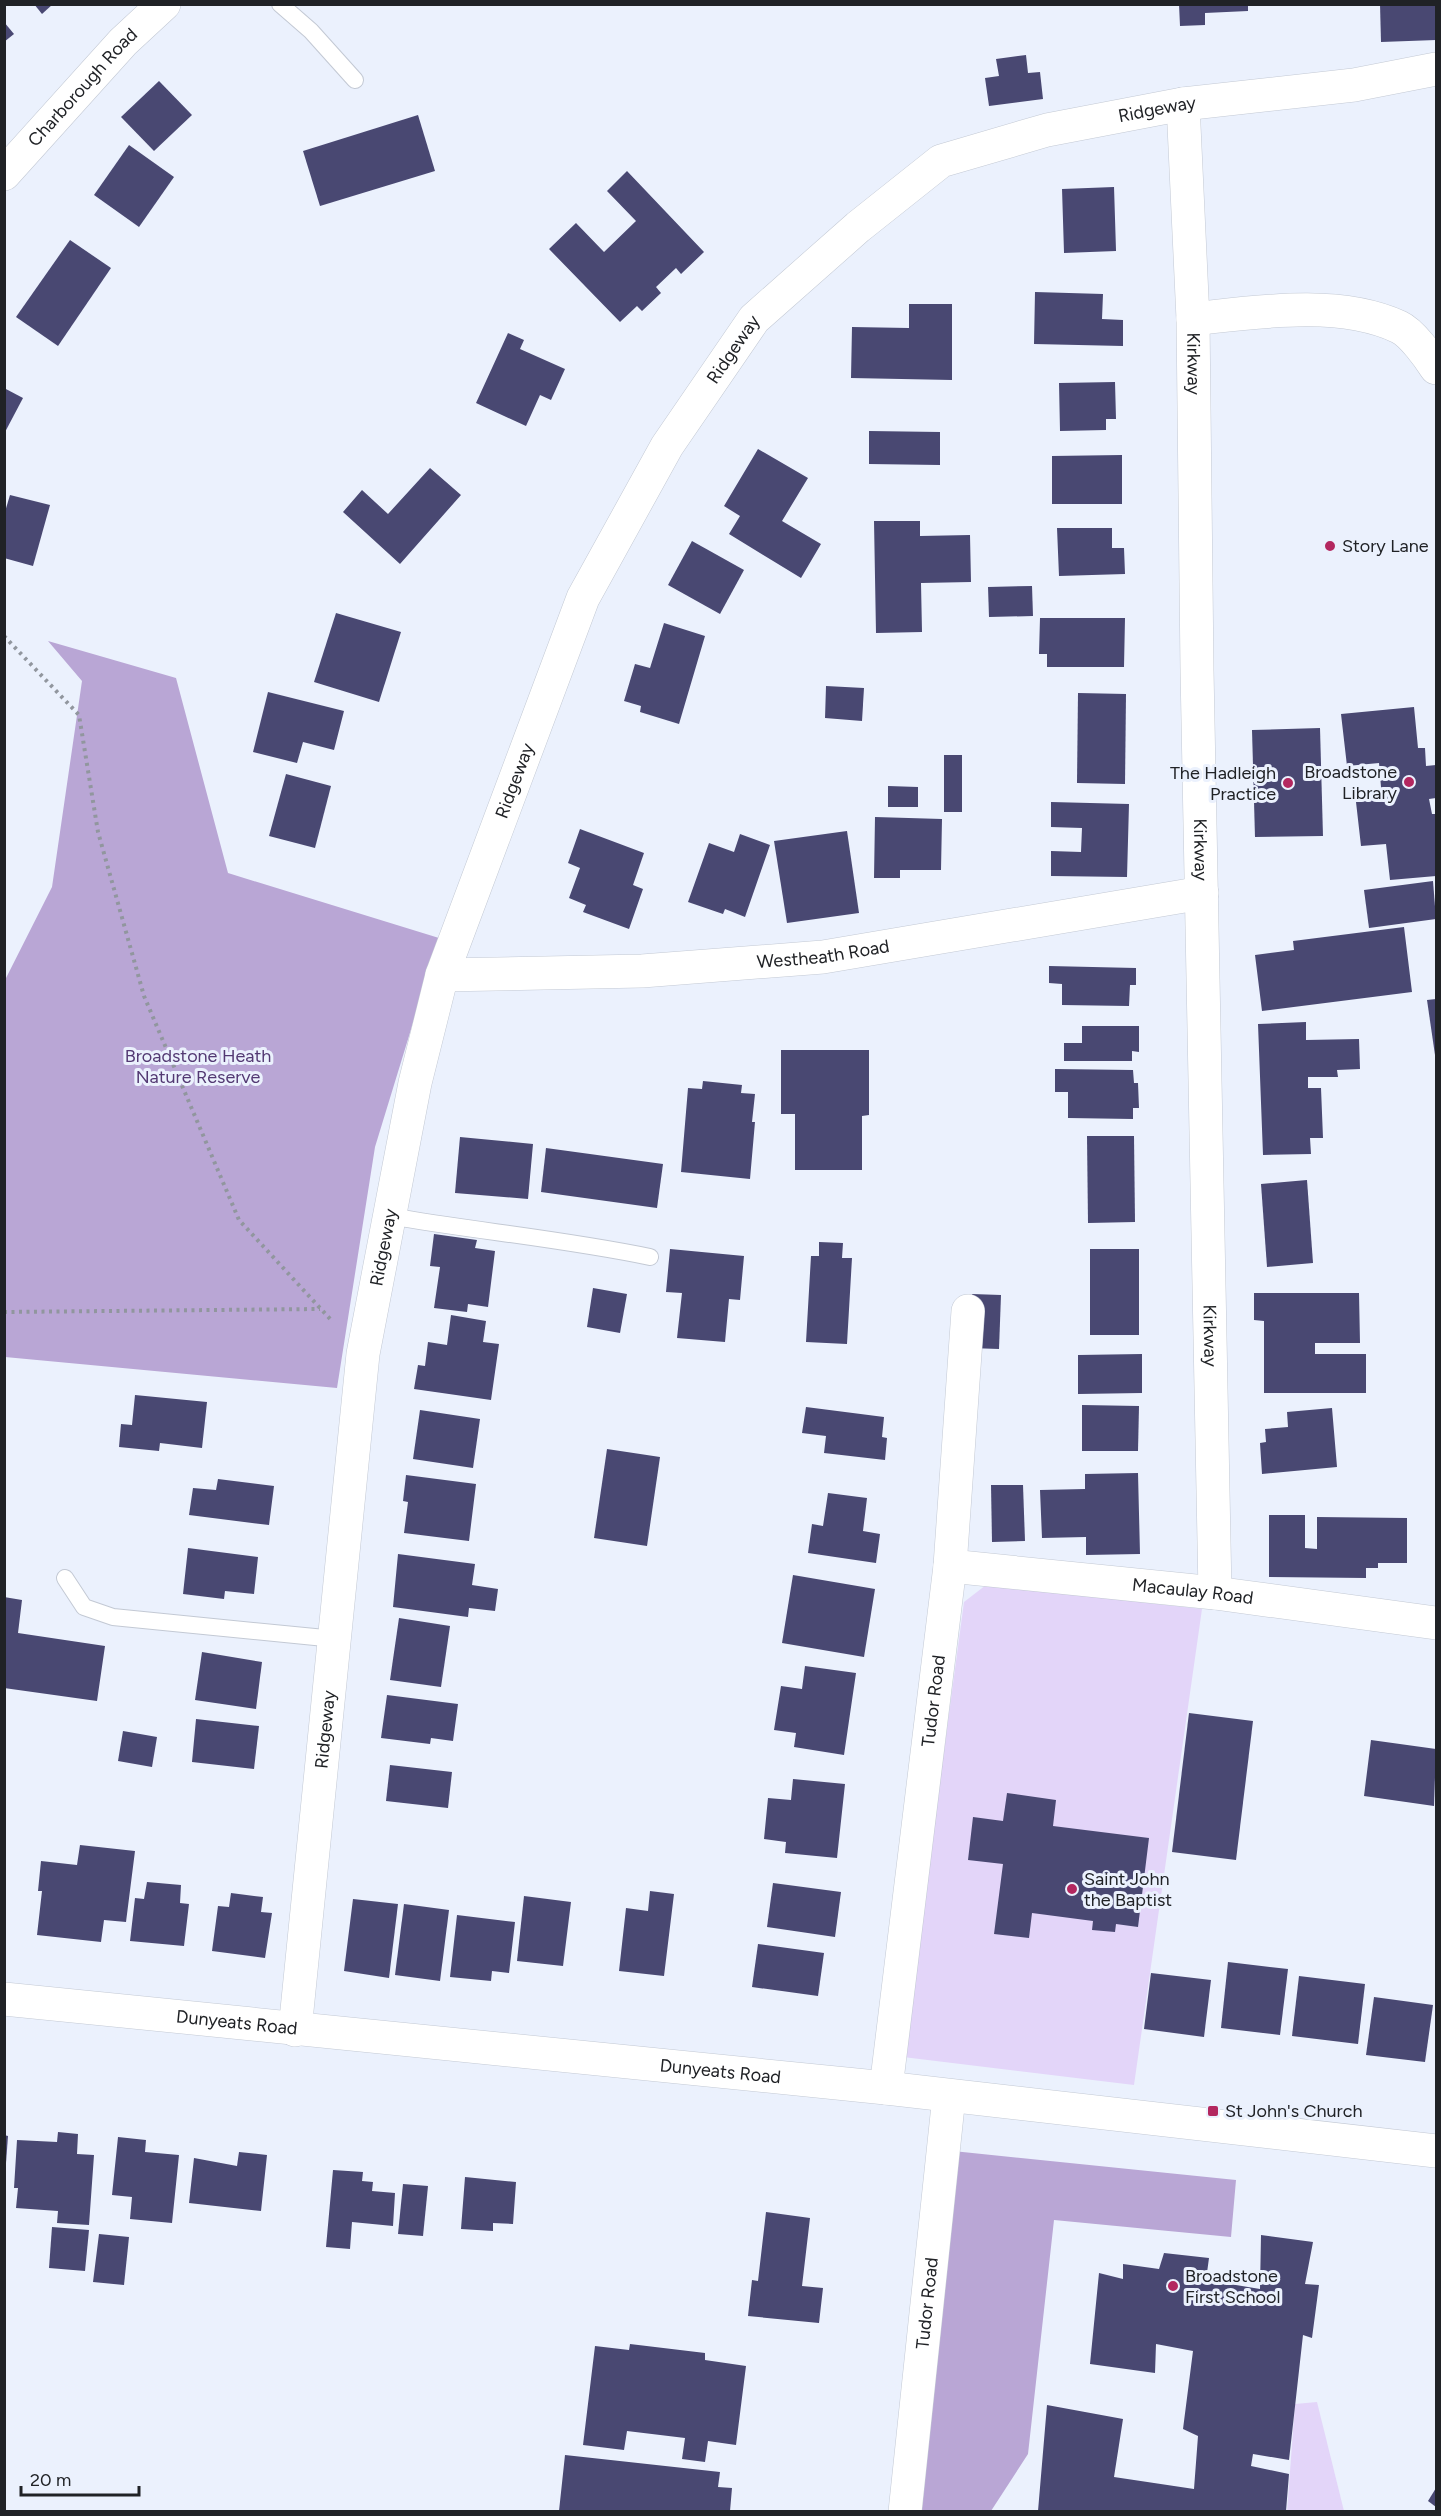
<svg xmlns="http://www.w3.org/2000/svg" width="1441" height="2516" font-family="Figtree,sans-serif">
  <rect width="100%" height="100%" fill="#ebf1fd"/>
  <!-- green -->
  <g fill="#e3d5f9">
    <path d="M986 1585 1202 1609 1134 2085 903 2057 964 1602Z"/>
    <path d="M1317 2402 1344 2511 1287 2512 1295 2404Z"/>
  </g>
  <!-- forest -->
  <g fill="#b9a6d5">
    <path d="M48 641 176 678 228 873 439 938 375 1147 337 1388 5 1357 4 982 52 887 82 681Z"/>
    <path d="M953 2151 1236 2180 1231 2237 1054 2220 1028 2454 991 2511 920 2512Z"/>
  </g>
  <!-- building -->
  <g fill="#494872">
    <path d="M34 4H53L42 14Z"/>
    <path d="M1179 4H1248V11L1205 13V25L1180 26Z"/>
    <path d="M1380 4H1436V40L1381 42Z"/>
    <path d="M4 22 14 34 4 42Z"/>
    <path d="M1026 55 1028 73 1040 72 1043 99 989 106 985 78 999 76 996 59Z"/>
    <path d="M159 81 192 115 154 151 121 117Z"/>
    <path d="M418 115 435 171 320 206 303 151Z"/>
    <path d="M129 145 174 177 139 227 94 195Z"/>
    <path d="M627 171 704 252 681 274 676 268 656 287 661 293 642 311 637 306 620 322 549 249 576 223 604 252 636 221 607 191Z"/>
    <path d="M1114 187 1116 251 1064 253 1062 189Z"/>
    <path d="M70 240 111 268 58 346 16 317Z"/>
    <path d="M1035 292 1103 294 1102 319 1123 320V346L1034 344Z"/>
    <path d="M909 304H952V380L851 378 852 327 909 328Z"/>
    <path d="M508 333 524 340 520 349 565 369 551 400 540 395 526 426 476 403Z"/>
    <path d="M1115 382 1116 419H1106V430L1060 431 1059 383Z"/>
    <path d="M4 388 23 398 4 434Z"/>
    <path d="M869 431 940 432V465L869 464Z"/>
    <path d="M758 449 808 478 782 521 821 544 801 578 729 534 740 516 724 506Z"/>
    <path d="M1122 455V504H1052V456Z"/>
    <path d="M430 468 461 495 400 564 343 512 362 490 388 514Z"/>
    <path d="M10 495 50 505 33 566 4 558V515Z"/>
    <path d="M874 521H920V536L970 535 971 582 921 583 922 632 876 633Z"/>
    <path d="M1057 528H1112V548H1124L1125 574 1059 576Z"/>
    <path d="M692 541 744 570 720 614 668 585Z"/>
    <path d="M1032 586 1033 616 989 617 988 587Z"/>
    <path d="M336 613 401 632 379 702 314 682Z"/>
    <path d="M1040 618H1125L1124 667H1047V654H1039Z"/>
    <path d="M664 623 705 636 679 724 640 712 641 706 624 701 635 664 650 668Z"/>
    <path d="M826 686 864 688 862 721 825 718Z"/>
    <path d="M268 692 344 711 334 750 303 742 297 763 253 752Z"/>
    <path d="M1078 693 1126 694 1125 784 1077 783Z"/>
    <path d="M1414 707 1418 748H1425L1426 766 1436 765V798L1429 799 1432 814H1436V876L1390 880 1386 844 1361 846 1356 802 1382 799 1379 763 1347 766 1341 714Z"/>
    <path d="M1320 728 1323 836 1255 837 1252 730Z"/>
    <rect x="944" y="755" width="18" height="57"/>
    <path d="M286 774 331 786 315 848 269 836Z"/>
    <path d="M888 786 918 787V807H888Z"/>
    <path d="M1051 802 1129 804 1127 877 1051 876V851L1081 852 1082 828 1051 827Z"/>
    <path d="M875 817 942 819 941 870H900V878H874Z"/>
    <path d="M580 829 644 853 633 885 643 889 629 929 583 912 586 905 569 898 580 868 568 863Z"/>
    <path d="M847 831 859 913 787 923 774 841Z"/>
    <path d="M740 834 770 845 745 917 725 909 723 914 688 902 709 843 734 852Z"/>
    <path d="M1433 881 1436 919 1369 928 1364 890Z"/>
    <path d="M1404 927 1412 992 1262 1011 1255 955 1294 950 1293 941Z"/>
    <path d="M1049 966 1136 968V985H1130L1129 1006 1062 1005V984L1049 983Z"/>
    <path d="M1436 999V1055H1435L1427 1000Z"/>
    <path d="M1306 1022V1040L1359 1039 1360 1069 1337 1070 1338 1077H1308V1088H1321L1323 1138H1310L1311 1154 1263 1155 1258 1024Z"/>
    <path d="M1082 1026H1139V1052L1132 1051V1061H1064V1043H1082Z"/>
    <path d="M781 1050H869V1115L862 1116V1170H795V1114H781Z"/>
    <path d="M1055 1069 1133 1070 1134 1083H1138L1139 1108H1133V1119L1068 1118V1092H1055Z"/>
    <path d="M703 1081 742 1085 741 1093 755 1094 752 1122H755L750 1179 681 1172 688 1088 702 1089Z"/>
    <path d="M1087 1136H1134L1135 1222 1088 1223Z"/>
    <path d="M460 1137 533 1144 528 1199 455 1193Z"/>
    <path d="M546 1148 663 1164 657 1208 541 1192Z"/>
    <path d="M1307 1180 1313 1263 1267 1267 1261 1184Z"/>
    <path d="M434 1234 477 1240 475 1248 495 1251 488 1307 468 1304 467 1312 434 1308 440 1267 430 1266Z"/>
    <path d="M819 1242 843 1243 842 1258H852L847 1344 806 1342 811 1256H819Z"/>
    <path d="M670 1249 744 1256 740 1300 729 1299 725 1342 677 1338 682 1293 666 1292Z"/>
    <rect x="1090" y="1249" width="49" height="86"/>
    <path d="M593 1288 627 1294 620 1333 587 1327Z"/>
    <path d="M1254 1293H1359L1360 1343H1315V1354H1366V1393H1264V1321L1254 1320Z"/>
    <path d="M972 1294 1001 1295 999 1349 970 1348Z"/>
    <path d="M451 1315 486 1321 483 1342 499 1344 491 1400 414 1389 418 1365 425 1366 428 1342 447 1345Z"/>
    <path d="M1142 1354V1393L1078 1394V1355Z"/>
    <path d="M135 1395 207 1402 202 1448 160 1443 159 1451 119 1447 121 1424 132 1425Z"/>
    <path d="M1082 1405 1139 1406 1138 1451H1082Z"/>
    <path d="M806 1407 884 1417 882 1437 887 1438 885 1460 824 1453 826 1436 802 1433Z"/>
    <path d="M1332 1408 1337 1467 1262 1474 1260 1443 1266 1442 1265 1429 1288 1427 1287 1412Z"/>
    <path d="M420 1410 480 1419 473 1468 413 1459Z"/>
    <path d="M607 1449 660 1457 647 1546 594 1538Z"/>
    <path d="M1138 1473 1140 1554 1086 1555V1537L1042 1538 1040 1490 1085 1489V1474Z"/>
    <path d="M406 1475 476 1484 469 1541 404 1533 408 1502 403 1501Z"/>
    <path d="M218 1479 274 1486 269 1525 189 1515 193 1488 216 1490Z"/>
    <path d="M991 1485H1023L1025 1541 992 1542Z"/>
    <path d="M828 1493 867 1498 863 1531 880 1534 876 1563 808 1553 812 1524 823 1526Z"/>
    <path d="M1269 1515H1305V1548L1317 1549V1517L1407 1518V1563H1378V1568H1366V1578L1269 1577Z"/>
    <path d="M188 1548 258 1557 254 1594 225 1591 224 1599 183 1594Z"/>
    <path d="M398 1554 475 1564 472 1585 498 1589 495 1611 469 1608 468 1617 393 1607Z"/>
    <path d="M793 1575 875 1589 864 1657 782 1643Z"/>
    <path d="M4 1597 22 1600 18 1633 105 1646 97 1701 4 1688Z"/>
    <path d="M399 1618 450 1626 441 1687 390 1680Z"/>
    <path d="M202 1652 262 1662 256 1709 195 1700Z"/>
    <path d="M805 1666 856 1673 844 1755 794 1747 796 1733 774 1730 781 1686 802 1689Z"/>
    <path d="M387 1695 458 1704 453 1741 431 1738 430 1744 381 1738Z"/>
    <path d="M1189 1713 1253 1721 1236 1860 1172 1852Z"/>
    <path d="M196 1719 259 1726 254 1769 192 1762Z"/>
    <path d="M123 1731 157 1737 152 1767 118 1761Z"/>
    <path d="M1371 1740 1436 1749 1434 1806 1364 1796Z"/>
    <path d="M390 1765 452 1772 448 1808 386 1801Z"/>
    <path d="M793 1779 845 1784 837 1858 785 1853 786 1842 764 1839 768 1798 791 1800Z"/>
    <path d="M1007 1793 1056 1800 1053 1826 1149 1838 1138 1927 1116 1924 1115 1932 1092 1930 1093 1921 1032 1913 1029 1938 994 1934 1003 1864 968 1860 973 1817 1003 1821Z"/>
    <path d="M80 1845 135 1851 126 1922 104 1920 101 1942 37 1935 42 1891H38L41 1861 77 1865Z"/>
    <path d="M147 1882 181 1885 180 1903 189 1904 184 1946 130 1941 135 1898 144 1899Z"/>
    <path d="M773 1883 841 1892 835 1937 767 1927Z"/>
    <path d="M650 1891 674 1894 664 1976 619 1971 626 1908 648 1911Z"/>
    <path d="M231 1893 263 1897 261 1912 272 1913 265 1958 212 1951 218 1906 229 1907Z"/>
    <path d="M524 1896 571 1902 563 1966 517 1961Z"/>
    <path d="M353 1899 398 1904 389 1978 344 1971Z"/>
    <path d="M404 1904 449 1910 440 1981 395 1975Z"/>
    <path d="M457 1915 515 1922 509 1973 492 1971 491 1981 450 1977Z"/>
    <path d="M758 1944 824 1953 818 1996 752 1987Z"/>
    <path d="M1228 1962 1288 1969 1280 2035 1221 2028Z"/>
    <path d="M1151 1973 1211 1980 1204 2037 1144 2029Z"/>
    <path d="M1299 1976 1365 1984 1358 2044 1292 2036Z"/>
    <path d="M1374 1997 1433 2005 1425 2062 1366 2055Z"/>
    <path d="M58 2132 78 2134 77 2154 94 2155 89 2225 57 2223 58 2211 16 2208 18 2188H14L17 2140 57 2142Z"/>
    <path d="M4 2135 8 2136 6 2163H4Z"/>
    <path d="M118 2137 146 2140 145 2152 179 2155 172 2223 130 2219 132 2197 112 2195Z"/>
    <path d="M239 2152 267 2155 261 2211 189 2203 194 2158 237 2166Z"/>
    <path d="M333 2170 363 2172 362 2181 373 2182 372 2191 395 2193 393 2226 352 2222 350 2249 326 2247Z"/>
    <path d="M465 2177 516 2182 513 2224 493 2223V2231L461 2229Z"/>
    <path d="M403 2184 428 2186 423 2236 398 2234Z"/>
    <path d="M766 2212 810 2218 802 2286 823 2288 819 2323 748 2316 752 2280 758 2281Z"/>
    <path d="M52 2227 89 2230 85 2271 49 2268Z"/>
    <path d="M99 2234 129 2237 124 2285 93 2282Z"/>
    <path d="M1261 2235 1313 2242 1305 2284 1319 2285 1312 2338 1303 2335 1289 2460 1253 2454 1251 2466 1289 2474 1286 2511H1038L1047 2405 1123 2419 1114 2477 1194 2489 1198 2436 1183 2429 1193 2351 1156 2344 1155 2373 1090 2364 1099 2273 1123 2279V2264L1159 2269 1164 2253 1209 2258 1206 2280 1260 2289Z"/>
    <path d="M630 2344 705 2353V2360L746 2366 736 2445 708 2441 705 2462 682 2459 685 2438 627 2431 624 2450 583 2445 595 2346 629 2350Z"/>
    <path d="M565 2455 720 2472 718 2487 732 2488 730 2511H559Z"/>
    <path d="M1436 2488V2507L1428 2501Z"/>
  </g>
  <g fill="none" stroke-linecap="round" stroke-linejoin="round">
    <defs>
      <g id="service">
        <path d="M280 4 311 31 355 80"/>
        <path d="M389 1216C475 1231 564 1239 650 1257"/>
        <path d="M65 1578 84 1607 113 1617 335 1639"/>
      </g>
      <g id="minor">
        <path id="s1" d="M1183 104 1193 319 1197 670 1215 1593"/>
        <path id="s2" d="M4 174 123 42 164 4"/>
        <path d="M1193 319C1257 312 1339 299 1399 327 1412 333 1429 357 1436 368"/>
        <path id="s3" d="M442 975 642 971 823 957 1202 893"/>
        <path id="s4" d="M950 1566 1215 1593 1436 1623"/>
        <path id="s5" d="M295 2030 363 1354 415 1083 442 975 583 598 667 446 754 319 858 227 941 161 1047 130 1183 104 1354 85 1436 69"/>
        <path id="s6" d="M886 2088 950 1566 968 1311"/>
        <path id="s7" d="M905 2512 949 2096"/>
      </g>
      <g id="tertiary">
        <path id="s8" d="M4 1999 886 2088 1436 2151"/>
      </g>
    </defs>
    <!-- service casing -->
    <use href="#service" stroke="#c3c9d4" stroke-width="18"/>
    <!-- minor casing -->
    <use href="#minor" stroke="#c3c9d4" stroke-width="34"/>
    <!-- tertiary casing -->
    <use href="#tertiary" stroke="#c3c9d4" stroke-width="34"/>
    <!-- path -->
    <g stroke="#91969e" stroke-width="4" stroke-dasharray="3 4.5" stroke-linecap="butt">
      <path d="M4 636 79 715 98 832 144 996 239 1220 332 1321"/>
      <path d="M4 1312 320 1309"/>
    </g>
    <!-- service -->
    <use href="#service" stroke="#fff" stroke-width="16"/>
    <!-- minor -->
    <use href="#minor" stroke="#fff" stroke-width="33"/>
    <!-- tertiary -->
    <use href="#tertiary" stroke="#fff" stroke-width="33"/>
  </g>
  <!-- markers -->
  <g fill="#b3275f" stroke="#ebf1fd" stroke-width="2">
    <circle cx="1330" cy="546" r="6"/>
    <circle cx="1409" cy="782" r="6"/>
    <circle cx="1288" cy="783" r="6"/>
    <circle cx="1072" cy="1889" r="6"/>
    <rect x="1207" y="2105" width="12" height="12" rx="3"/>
    <circle cx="1173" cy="2286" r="6"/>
  </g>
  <g text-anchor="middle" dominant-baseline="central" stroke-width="6" stroke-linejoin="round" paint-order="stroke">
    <!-- street labels -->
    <g font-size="18" fill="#202226" stroke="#ebf1fd">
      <text stroke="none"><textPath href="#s2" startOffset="117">Charborough Road</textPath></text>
      <text stroke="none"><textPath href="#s5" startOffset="2264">Ridgeway</textPath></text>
      <text stroke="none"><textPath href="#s5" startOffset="1760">Ridgeway</textPath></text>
      <text stroke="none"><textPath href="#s1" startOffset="260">Kirkway</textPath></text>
      <text stroke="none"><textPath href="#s5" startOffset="1274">Ridgeway</textPath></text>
      <text stroke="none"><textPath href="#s1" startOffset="746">Kirkway</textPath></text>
      <text stroke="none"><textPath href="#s3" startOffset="382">Westheath Road</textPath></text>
      <text stroke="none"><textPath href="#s5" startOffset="788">Ridgeway</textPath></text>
      <text stroke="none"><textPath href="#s1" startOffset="1232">Kirkway</textPath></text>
      <text stroke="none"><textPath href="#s4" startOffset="244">Macaulay Road</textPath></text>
      <text stroke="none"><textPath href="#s6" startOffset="390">Tudor Road</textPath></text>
      <text stroke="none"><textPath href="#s5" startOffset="302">Ridgeway</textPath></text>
      <text stroke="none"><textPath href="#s8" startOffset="234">Dunyeats Road</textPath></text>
      <text stroke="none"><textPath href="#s8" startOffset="720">Dunyeats Road</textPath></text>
      <text stroke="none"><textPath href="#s7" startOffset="210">Tudor Road</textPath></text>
    </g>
    <!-- poi labels -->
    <g font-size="18" fill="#202226" stroke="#ebf1fd" text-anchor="start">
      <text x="1342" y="546">Story Lane</text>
      <text x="1397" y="772" text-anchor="end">Broadstone<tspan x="1397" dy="21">Library</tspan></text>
      <text x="1276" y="773" text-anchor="end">The Hadleigh<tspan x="1276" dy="21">Practice</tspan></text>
      <text x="1084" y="1879">Saint John<tspan x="1084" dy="21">the Baptist</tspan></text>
      <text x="1225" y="2111">St John's Church</text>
      <text x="1185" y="2276">Broadstone<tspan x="1185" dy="21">First School</tspan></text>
    </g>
    <!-- park labels -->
    <g font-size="18" fill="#533973" stroke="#ebf1fd">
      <text x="198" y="1056">Broadstone Heath<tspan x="198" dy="21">Nature Reserve</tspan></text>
    </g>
  </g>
  <!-- border -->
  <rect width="1441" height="2516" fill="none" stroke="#202226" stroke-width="12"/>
  <!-- scale -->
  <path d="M21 2486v9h118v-9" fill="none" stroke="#202226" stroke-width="3"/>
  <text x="30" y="2486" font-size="18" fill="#202226" stroke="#ebf1fd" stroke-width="4.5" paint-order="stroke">20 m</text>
</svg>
